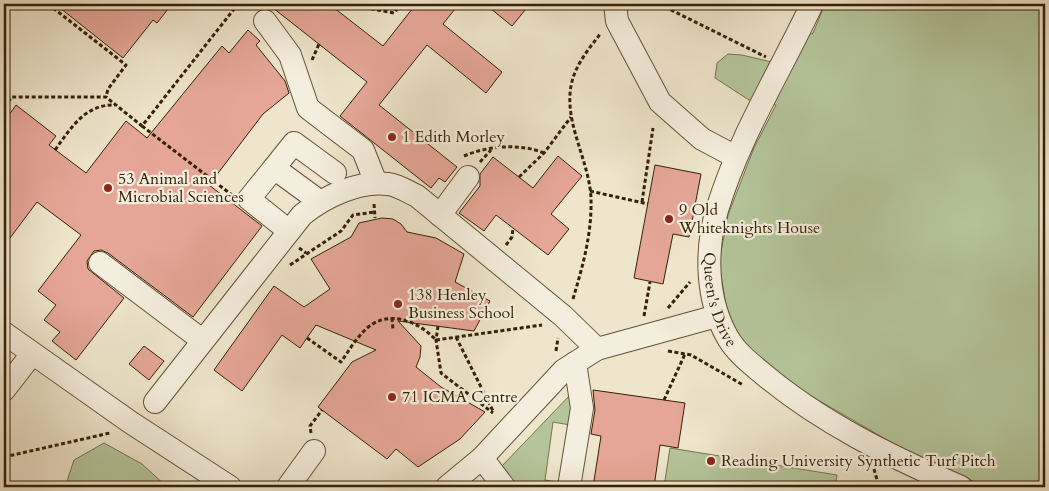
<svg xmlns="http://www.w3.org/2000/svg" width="1049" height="491" font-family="Cardo,serif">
  <rect width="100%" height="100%" fill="#eee5cc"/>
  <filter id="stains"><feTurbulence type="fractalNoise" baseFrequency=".004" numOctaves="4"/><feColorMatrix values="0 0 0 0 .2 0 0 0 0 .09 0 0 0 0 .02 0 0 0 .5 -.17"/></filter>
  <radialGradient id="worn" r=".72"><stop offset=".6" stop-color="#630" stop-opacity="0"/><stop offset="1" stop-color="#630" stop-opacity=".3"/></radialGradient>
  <!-- green -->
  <g fill="#b5c59b" stroke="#76734f">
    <path d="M825 4H1045V487H986L901 448 799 389 747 347 728 317 719 263 728 215 754 148 776 105 749 100 715 78 717 63 728 54 742 55 793 67 809 35 813 33Z"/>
    <path d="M571 394 570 425 553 422 545 480 561 483V487H511L500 468Z"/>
    <path d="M104 443 142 464 167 487H65L74 460Z"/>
    <path d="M670 448 837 475 835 487H664Z"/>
  </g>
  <!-- building -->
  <g fill="#e5a697" stroke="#362103">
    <path d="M55 4H172L157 23 153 20 123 58Z"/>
    <path d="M268 4H329L383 46 416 4H459L443 24 502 72 486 93 427 45 379 105 457 167 445 182 439 178 431 188 340 116 367 82Z"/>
    <path d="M485 4H530L512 26Z"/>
    <path d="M248 30 260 41 256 45 285 81 289 93 263 114 209 185 262 226 193 317 108 253 101 250 94 251 87 261 88 269 124 298 76 360 52 341 60 332 44 320 56 305 38 291 81 235 37 202 4 246V122L16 105 56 136 49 145 86 173 126 121 147 138 222 46 229 53Z"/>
    <path d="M558 156 582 176 551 214 569 229 548 255 496 215 484 231 459 213 480 186V174L493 157 533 188Z"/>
    <path d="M655 165 701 174 689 237 673 234 663 284 634 278Z"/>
    <path d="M382 218 393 219 401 224 407 232 436 238 464 254 455 282 490 301 474 331 398 321 421 346 420 357 416 367 441 387 485 412 460 439 418 467 396 449 387 459 318 407 352 362 376 350 316 325 300 348 282 335 242 391 214 370 274 286 304 307 330 289 311 259 351 237 359 223Z"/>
    <path d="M144 346 164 361 149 380 129 364Z"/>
    <path d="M593 390 685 403 678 448 660 445 654 487H593L601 436 591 434 595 410Z"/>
  </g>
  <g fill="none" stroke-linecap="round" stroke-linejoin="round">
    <defs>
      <g id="minor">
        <path d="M615 4 617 21 660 102 702 139 736 157"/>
        <path id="s1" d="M812 4C780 72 739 137 717 210 705 251 706 300 728 338 736 352 750 363 762 373 820 422 891 457 961 487"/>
        <path d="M265 21 290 55 308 108 363 150 376 183"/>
        <path d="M274 168 294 143 335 173"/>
        <path d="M440 215 468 177"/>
        <path d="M289 231 249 199 274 168 319 201"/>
        <path d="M100 263 202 340"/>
        <path d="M4 333 130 422 230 487"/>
        <path d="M4 390 32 354"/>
        <path d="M155 402 302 215C324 197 359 180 388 184 398 185 408 192 417 196L563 316 597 349"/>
        <path d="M482 458 504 487"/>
        <path d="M288 487 314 451"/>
        <path d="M447 487 482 458 564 370 597 349 717 316"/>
        <path d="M569 487 582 408 575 363"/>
      </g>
    </defs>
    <!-- minor casing -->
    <use href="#minor" stroke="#645235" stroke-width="24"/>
    <!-- path -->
    <g stroke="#362103" stroke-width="3" stroke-dasharray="4 2.5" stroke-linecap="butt">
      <path d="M48 4 126 65 108 89 106 97"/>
      <path d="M243 4 250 9"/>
      <path d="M366 4 372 9 394 13 401 4"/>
      <path d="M659 4 766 57"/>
      <path d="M312 60 319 44"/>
      <path d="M4 107 12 97H106L142 126 238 4"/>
      <path d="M142 126 232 195"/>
      <path d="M55 150C71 128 85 104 115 105"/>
      <path d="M464 156C487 146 520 143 544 153"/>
      <path d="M480 162 491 150"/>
      <path d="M519 177 544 153 571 117"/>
      <path d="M590 191 648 204"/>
      <path d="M642 202 653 128"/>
      <path d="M374 204 375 218"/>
      <path d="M506 245 512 237 513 228"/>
      <path d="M299 248 306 253"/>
      <path d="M290 265 341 231 353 215 375 212"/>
      <path d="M573 299C583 265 592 234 591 198 589 157 559 116 574 75 580 59 591 46 601 33"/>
      <path d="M668 308 690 282"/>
      <path d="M644 316 650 282"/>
      <path d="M392 318 393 330"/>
      <path d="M438 326 436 340 441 373 493 413"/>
      <path d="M456 337 493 411"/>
      <path d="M307 338 341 362C348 352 355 340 364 331 386 308 417 320 436 340"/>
      <path d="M436 340 542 325"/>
      <path d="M556 351 558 338"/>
      <path d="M668 351 691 355 743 385"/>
      <path d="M664 400 685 354"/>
      <path d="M311 433 310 426 322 410"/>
      <path d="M4 457 110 433"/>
      <path d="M874 469 879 487"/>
    </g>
    <!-- minor -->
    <use href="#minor" stroke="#f4eede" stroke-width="22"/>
  </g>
  <!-- markers -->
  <g fill="#8f2418" stroke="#f4eede" stroke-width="2">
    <circle cx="392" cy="137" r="5"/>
    <circle cx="108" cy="188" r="5"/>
    <circle cx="669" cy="219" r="5"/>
    <circle cx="398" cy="304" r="5"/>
    <circle cx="392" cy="397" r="5"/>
    <circle cx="711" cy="461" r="5"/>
  </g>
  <g text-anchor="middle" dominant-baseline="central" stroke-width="4.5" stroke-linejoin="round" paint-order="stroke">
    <!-- poi labels -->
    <g font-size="16" fill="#362103" stroke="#f4eede" text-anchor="start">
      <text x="402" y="137">1 Edith Morley</text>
      <text x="118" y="179">53 Animal and<tspan x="118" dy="18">Microbial Sciences</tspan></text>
      <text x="679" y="210">9 Old<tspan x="679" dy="18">Whiteknights House</tspan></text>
      <text x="408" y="295">138 Henley<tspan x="408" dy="18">Business School</tspan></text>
      <text x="402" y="397">71 ICMA Centre</text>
      <text x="721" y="461">Reading University Synthetic Turf Pitch</text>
    </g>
    <!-- street labels -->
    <g font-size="16" fill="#362103" stroke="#f4eede">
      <text stroke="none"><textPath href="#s1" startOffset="319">Queen's Drive</textPath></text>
    </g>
  </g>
  <!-- margin -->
  <rect width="1049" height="491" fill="none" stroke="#eee5cc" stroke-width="20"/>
  <rect x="5" y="5" width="1039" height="481" fill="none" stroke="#362103" stroke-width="2.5"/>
  <rect x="10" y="10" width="1029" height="471" fill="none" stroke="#362103"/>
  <rect width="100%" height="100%" filter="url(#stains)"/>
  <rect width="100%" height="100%" fill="url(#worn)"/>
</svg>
